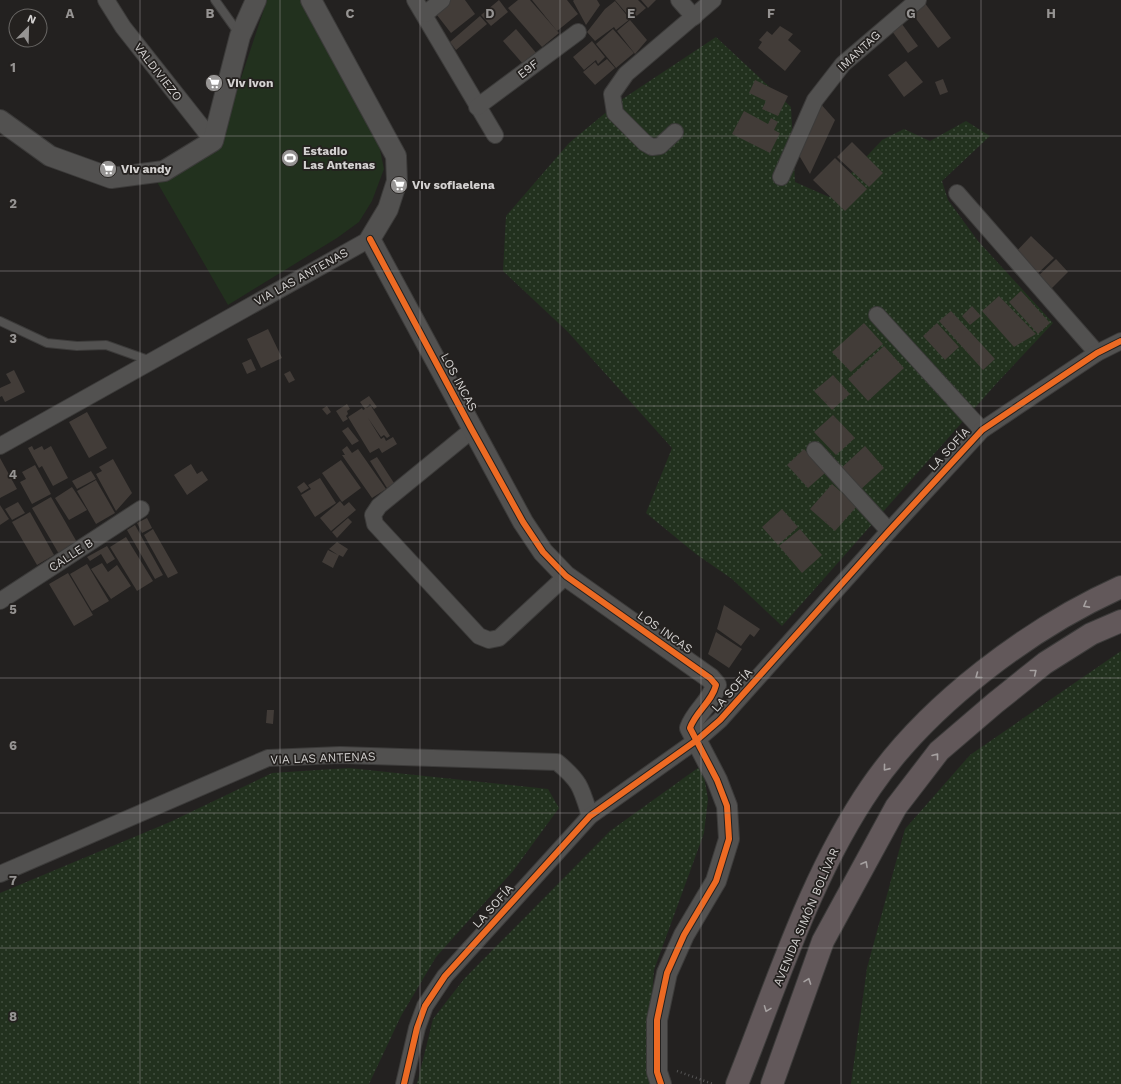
<svg xmlns="http://www.w3.org/2000/svg" width="1121" height="1084" font-family="'Work Sans',sans-serif">
  <defs>
    <pattern id="grass-dots" width="8" height="8" patternUnits="userSpaceOnUse"><rect width="8" height="8" fill="#22311e"/><path d="M2 2h.1M6 6h.1" fill="none" stroke="#414e3e" stroke-width="1.8" stroke-linecap="round"/></pattern>
  </defs>
  <rect width="100%" height="100%" fill="#232120"/>
  <!-- grass -->
  <g fill="url(#grass-dots)">
    <path d="M716 37 791 107 795 182 829 197 882 140 904 129 930 141 966 121 990 136 942 181 948 200 978 241 1053 323 996 384 782 626 732 579 696 554 646 513 672 448 568 332 503 271 506 216 569 143 621 100Z"/>
    <path d="M1121 651V1084H851L867 968 905 829 970 755Z"/>
    <path d="M702 765 708 799 704 833 654 970 647 1064 653 1084H417L433 1019 464 979 610 831Z"/>
    <path d="M349 768 548 789 559 808 513 871 436 957 401 1016 369 1084H0V893L170 822 272 773Z"/>
  </g>
  <!-- pitch -->
  <path fill="#22311e" d="M267 0H302L378 140 384 169 372 201 359 222 337 238 228 305 157 182 182 169 227 120Z"/>
  <!-- building -->
  <g fill="#423c38">
    <path d="M446 0H465L475 14 451 33 433 10Z"/>
    <path d="M499 0 508 12 491 26 481 15Z"/>
    <path d="M518 0H530L559 33 542 47 508 8Z"/>
    <path d="M532 0H567L578 14 557 31Z"/>
    <path d="M574 0H597L600 5 586 25 573 1Z"/>
    <path d="M615 0H638L646 8 632 20Z"/>
    <path d="M641 0H656L648 8Z"/>
    <path d="M615 1 630 19 616 30 614 27 595 41 587 32 605 9Z"/>
    <path d="M924 2 951 38 938 48 911 12Z"/>
    <path d="M480 16 487 24 456 50 450 42Z"/>
    <path d="M630 20 647 40 635 54 617 31Z"/>
    <path d="M899 20 918 46 908 53 889 27Z"/>
    <path d="M780 26 793 34 788 40 801 51 785 71 758 48 762 42 759 40 767 31 772 35Z"/>
    <path d="M516 29 537 54 523 64 503 41Z"/>
    <path d="M613 29 634 53 616 68 596 44Z"/>
    <path d="M592 41 605 57 598 64 596 60 584 70 573 57Z"/>
    <path d="M607 59 615 68 595 85 583 72 595 62 598 66Z"/>
    <path d="M906 61 923 82 904 97 888 75Z"/>
    <path d="M943 79 948 92 940 95 935 82Z"/>
    <path d="M755 80 788 96 778 116 762 109 766 101 749 93Z"/>
    <path d="M819 102 835 120 810 174 797 152Z"/>
    <path d="M744 111 768 124 771 118 778 122 774 130 780 133 770 153 732 134Z"/>
    <path d="M852 142 883 173 869 187 837 157Z"/>
    <path d="M835 158 867 189 845 211 813 180Z"/>
    <path d="M1031 236 1054 258 1034 277 1012 256Z"/>
    <path d="M1056 259 1068 272 1049 291 1036 278Z"/>
    <path d="M1021 291 1050 323 1038 334 1009 302Z"/>
    <path d="M999 296 1036 334 1014 347 982 311Z"/>
    <path d="M972 306 981 316 970 325 962 316Z"/>
    <path d="M951 311 995 359 983 370 939 321Z"/>
    <path d="M864 323 883 344 851 372 832 352Z"/>
    <path d="M937 323 959 347 945 360 923 336Z"/>
    <path d="M268 329 282 358 261 368 247 339Z"/>
    <path d="M884 346 904 368 868 401 848 379Z"/>
    <path d="M251 359 256 370 247 374 242 363Z"/>
    <path d="M14 370 25 392 5 402 2 396 0 397V388L11 383 6 374Z"/>
    <path d="M290 371 295 380 289 383 284 374Z"/>
    <path d="M833 375 850 394 832 410 814 391Z"/>
    <path d="M369 396 377 407 374 409 370 404 366 408 371 406 390 436 387 438 384 435 381 437 368 418 381 439 384 437 386 441 393 437 397 444 382 453 379 448 370 453 348 417 362 408 363 410 365 409 360 402Z"/>
    <path d="M347 404 350 409 347 411 348 414 346 416 348 419 343 422 336 411Z"/>
    <path d="M327 406 331 412 327 415 322 409Z"/>
    <path d="M87 412 107 448 89 458 69 422Z"/>
    <path d="M833 415 855 438 836 455 814 432Z"/>
    <path d="M348 427 359 441 352 445 342 431Z"/>
    <path d="M32 446 34 450 42 446 44 450 51 446 68 478 53 486 42 466 39 468 28 448Z"/>
    <path d="M347 446 352 453 358 449 386 489 372 498 342 455H345L342 450Z"/>
    <path d="M865 446 884 468 859 491 840 469Z"/>
    <path d="M804 449 825 473 808 488 787 465Z"/>
    <path d="M377 457 394 483 387 488 370 461Z"/>
    <path d="M0 458 17 489 0 498Z"/>
    <path d="M113 459 132 493 116 511 96 474 102 471 99 467Z"/>
    <path d="M341 460 361 488 342 502 322 473Z"/>
    <path d="M191 464 197 474 202 471 208 480 187 495 174 475Z"/>
    <path d="M35 465 51 494 32 504 20 482 26 479 22 472Z"/>
    <path d="M91 471 96 479 77 489 72 481Z"/>
    <path d="M320 478 336 503 315 517 301 495 311 489 308 485Z"/>
    <path d="M96 480 115 513 96 524 77 491Z"/>
    <path d="M304 482 309 488 301 493 297 487Z"/>
    <path d="M832 484 857 506 835 531 810 509Z"/>
    <path d="M72 487 87 510 69 520 55 498Z"/>
    <path d="M51 497 78 544 59 554 32 508Z"/>
    <path d="M340 501 344 506 349 502 356 510 331 531 320 518Z"/>
    <path d="M18 502 25 513 12 520 5 509Z"/>
    <path d="M0 505 9 519 0 525Z"/>
    <path d="M782 509 798 527 778 545 762 527Z"/>
    <path d="M30 512 54 555 37 565 12 522Z"/>
    <path d="M147 518 152 528 142 533 137 523Z"/>
    <path d="M348 518 352 522 337 538 332 532Z"/>
    <path d="M135 525 163 575 155 579 127 530Z"/>
    <path d="M153 529 178 573 168 578 144 535Z"/>
    <path d="M800 529 822 555 802 573 779 546Z"/>
    <path d="M126 537 153 581 137 591 110 547Z"/>
    <path d="M337 542 348 549 343 557 339 555 333 568 322 562 328 550 338 555 329 549Z"/>
    <path d="M107 546 115 559 107 564 101 554 90 561 87 557Z"/>
    <path d="M102 563 108 572 117 565 131 586 111 599 91 569Z"/>
    <path d="M87 564 109 601 92 611 70 574Z"/>
    <path d="M68 573 93 615 74 626 49 584Z"/>
    <path d="M724 605 760 629 754 637 750 634 741 646 717 629Z"/>
    <path d="M716 632 742 649 729 668 708 654Z"/>
    <path d="M267 710H274L273 724 266 723Z"/>
  </g>
  <g fill="none" stroke-linecap="round" stroke-linejoin="round">
    <defs>
      <g id="service">
        <path d="M215 0 240 35"/>
        <path d="M0 321 47 343 77 346 106 345 151 361"/>
      </g>
      <g id="minor">
        <path d="M106 0 123 27 213 141"/>
        <path d="M415 0 495 135"/>
        <path d="M679 0 694 17"/>
        <path d="M425 14 442 0"/>
        <path d="M477 107 578 32"/>
        <path d="M675 132 660 146 652 147 645 143 615 113 612 94 626 74 713 0"/>
        <path d="M781 177 815 100 843 64 918 0"/>
        <path d="M957 193 1097 353"/>
        <path d="M877 315 982 430"/>
        <path d="M472 430 379 506 373 515 375 524 479 636 489 640 499 638 566 576"/>
        <path d="M0 446 370 239"/>
        <path d="M815 450 889 531"/>
        <path d="M0 601 141 509"/>
        <path d="M0 874 268 758 340 755 557 762C580 781 581 787 590 816"/>
        <path d="M404 1084 417 1028 425 1006 445 976 590 816 697 740 720 720 889 531 982 430 1097 353 1121 341"/>
      </g>
      <g id="tertiary">
        <path d="M311 0 396 156 397 181 388 209 370 239 523 522 543 552 566 576 710 678 716 685C712 702 696 711 690 728L717 780 727 806 729 839 716 881 684 935 667 973 657 1020V1072L661 1084"/>
        <path d="M0 120 50 156 111 178 164 171 213 141 240 36 256 0"/>
      </g>
      <g id="trunk">
        <path d="M737 1084C777 984 810 876 871 787 928 704 1030 628 1121 587"/>
        <path d="M772 1084 823 941 896 807 939 751 995 703 1045 663 1091 634 1121 621"/>
      </g>
    </defs>
    <!-- service casing -->
    <use href="#service" stroke="#3c3b3a" stroke-width="10"/>
    <!-- minor casing -->
    <use href="#minor" stroke="#3c3b3a" stroke-width="18"/>
    <!-- tertiary casing -->
    <use href="#tertiary" stroke="#3c3b3a" stroke-width="22"/>
    <!-- trunk casing -->
    <use href="#trunk" stroke="#3c3b3a" stroke-width="24"/>
    <!-- path -->
    <path stroke="#555454" stroke-width="2.5" stroke-dasharray="1 3" stroke-linecap="butt" d="M677 1071 713 1084"/>
    <!-- service -->
    <use href="#service" stroke="#525150" stroke-width="8"/>
    <!-- minor -->
    <use href="#minor" stroke="#525150" stroke-width="16"/>
    <!-- tertiary -->
    <use href="#tertiary" stroke="#525150" stroke-width="20"/>
    <!-- trunk -->
    <use href="#trunk" stroke="#62585a" stroke-width="22"/>
    <defs>
      <g id="cycleway">
        <path d="M370 239 472 430 523 522 543 552 566 576 710 678 716 685C712 702 696 711 690 728L717 780 727 806 729 839 716 881 684 935 667 973 657 1020V1072L661 1084"/>
        <path d="M404 1084 417 1028 425 1006 445 976 590 816 697 740 720 720 889 531 982 430 1097 353 1121 341"/>
      </g>
    </defs>
    <!-- cycleway casing -->
    <use href="#cycleway" stroke="#24211f" stroke-width="8"/>
    <!-- cycleway -->
    <use href="#cycleway" stroke="#ed6a23" stroke-width="6"/>
  </g>
  <!-- one-way arrows -->
  <defs><path id="oneway-chevron" d="M-2-3.5L2.5 0L-2 3.5" fill="none" stroke-width="1.6" stroke-linecap="round" stroke-linejoin="round"/></defs>
  <g stroke="#a6a1a1">
    <use href="#oneway-chevron" transform="translate(1086 605) rotate(151)"/>
    <use href="#oneway-chevron" transform="translate(1034 672) rotate(-39)"/>
    <use href="#oneway-chevron" transform="translate(978 676) rotate(143)"/>
    <use href="#oneway-chevron" transform="translate(936 756) rotate(-52)"/>
    <use href="#oneway-chevron" transform="translate(886 768) rotate(129)"/>
    <use href="#oneway-chevron" transform="translate(865 864) rotate(-61)"/>
    <use href="#oneway-chevron" transform="translate(808 981) rotate(-70)"/>
    <use href="#oneway-chevron" transform="translate(767 1009) rotate(111)"/>
  </g>
  <!-- grid -->
  <path fill="none" stroke="#969493" stroke-width="1" stroke-opacity="0.55" d="M140 0V1084M280 0V1084M420 0V1084M560 0V1084M701 0V1084M841 0V1084M981 0V1084M0 136H1121M0 271H1121M0 406H1121M0 542H1121M0 678H1121M0 813H1121M0 948H1121"/>
  <!-- icons -->
  <defs>
    <symbol id="supermarket-disc" viewBox="-11 -11 22 22"><circle r="9.5" fill="#969493" stroke="#24211f"/><path d="M-6-5.5h2.5l.6 2H6L4.5 2H-2.5L-4.4-4H-6ZM-1.5 3.2a1.3 1.3 0 1 0 .1 0ZM3 3.2a1.3 1.3 0 1 0 .1 0Z" fill="#fff"/></symbol>
    <symbol id="stadium-disc" viewBox="-11 -11 22 22"><circle r="9.5" fill="#969493" stroke="#24211f"/><path d="M0-5a6.5 5 0 1 0 0 10a6.5 5 0 1 0 0-10ZM-3.5-1.8h7v3.6h-7Z" fill="#fff"/></symbol>
  </defs>
  <g fill-rule="evenodd">
    <use href="#supermarket-disc" x="204" y="73" width="20" height="20"/>
    <use href="#stadium-disc" x="280" y="148" width="20" height="20"/>
    <use href="#supermarket-disc" x="98" y="159" width="20" height="20"/>
    <use href="#supermarket-disc" x="389" y="175" width="20" height="20"/>
  </g>
  <g text-anchor="middle" dominant-baseline="central" stroke-width="3.5" stroke-linejoin="round" paint-order="stroke">
    <!-- street labels -->
    <g font-size="12" fill="#d4d2d1" stroke="#24211f">
      <text transform="translate(859 51) rotate(-43)">IMANTAG</text>
      <text transform="translate(528 69) rotate(-37)">E9F</text>
      <text transform="translate(158 72) rotate(52)">VALDIVIEZO</text>
      <text transform="translate(301 277) rotate(-29)">VIA LAS ANTENAS</text>
      <text transform="translate(459 382) rotate(62)">LOS INCAS</text>
      <text transform="translate(949 449) rotate(-47)">LA SOFÍA</text>
      <text transform="translate(71 555) rotate(-33)">CALLE B</text>
      <text transform="translate(665 632) rotate(35)">LOS INCAS</text>
      <text transform="translate(732 690) rotate(-48)">LA SOFÍA</text>
      <text transform="translate(323 758) rotate(-2)">VIA LAS ANTENAS</text>
      <text transform="translate(493 906) rotate(-48)">LA SOFÍA</text>
      <text transform="translate(806 917) rotate(-67)">AVENIDA SIMÓN BOLÍVAR</text>
    </g>
    <!-- poi labels -->
    <g font-size="12" font-weight="bold" fill="#d4d2d1" stroke="#24211f" text-anchor="start">
      <text x="227" y="83">Viv ivon</text>
      <text x="303" y="151">Estadio<tspan x="303" dy="14">Las Antenas</tspan></text>
      <text x="121" y="169">Viv andy</text>
      <text x="412" y="185">Viv sofiaelena</text>
    </g>
  </g>
  <g font-size="13" text-anchor="middle" font-weight="bold" fill="#969493" stroke="#24211f" stroke-width="3.5" stroke-linejoin="round" paint-order="stroke">
    <text x="70" y="18">A</text>
    <text x="210" y="18">B</text>
    <text x="350" y="18">C</text>
    <text x="490" y="18">D</text>
    <text x="631" y="18">E</text>
    <text x="771" y="18">F</text>
    <text x="911" y="18">G</text>
    <text x="1051" y="18">H</text>
    <text x="13" y="72">1</text>
    <text x="13" y="208">2</text>
    <text x="13" y="343">3</text>
    <text x="13" y="479">4</text>
    <text x="13" y="614">5</text>
    <text x="13" y="750">6</text>
    <text x="13" y="885">7</text>
    <text x="13" y="1021">8</text>
  </g>
  <!-- north arrow -->
  <g transform="translate(28 28) rotate(23)"><circle r="19" fill="#24211f" stroke="#6a6866"/>
  <path d="M0-3L7 15L0 10L-7 15Z" fill="#969493"/>
  <text y="-6" font-size="11" font-weight="bold" text-anchor="middle" fill="#d4d2d1">N</text>
  </g>
</svg>
